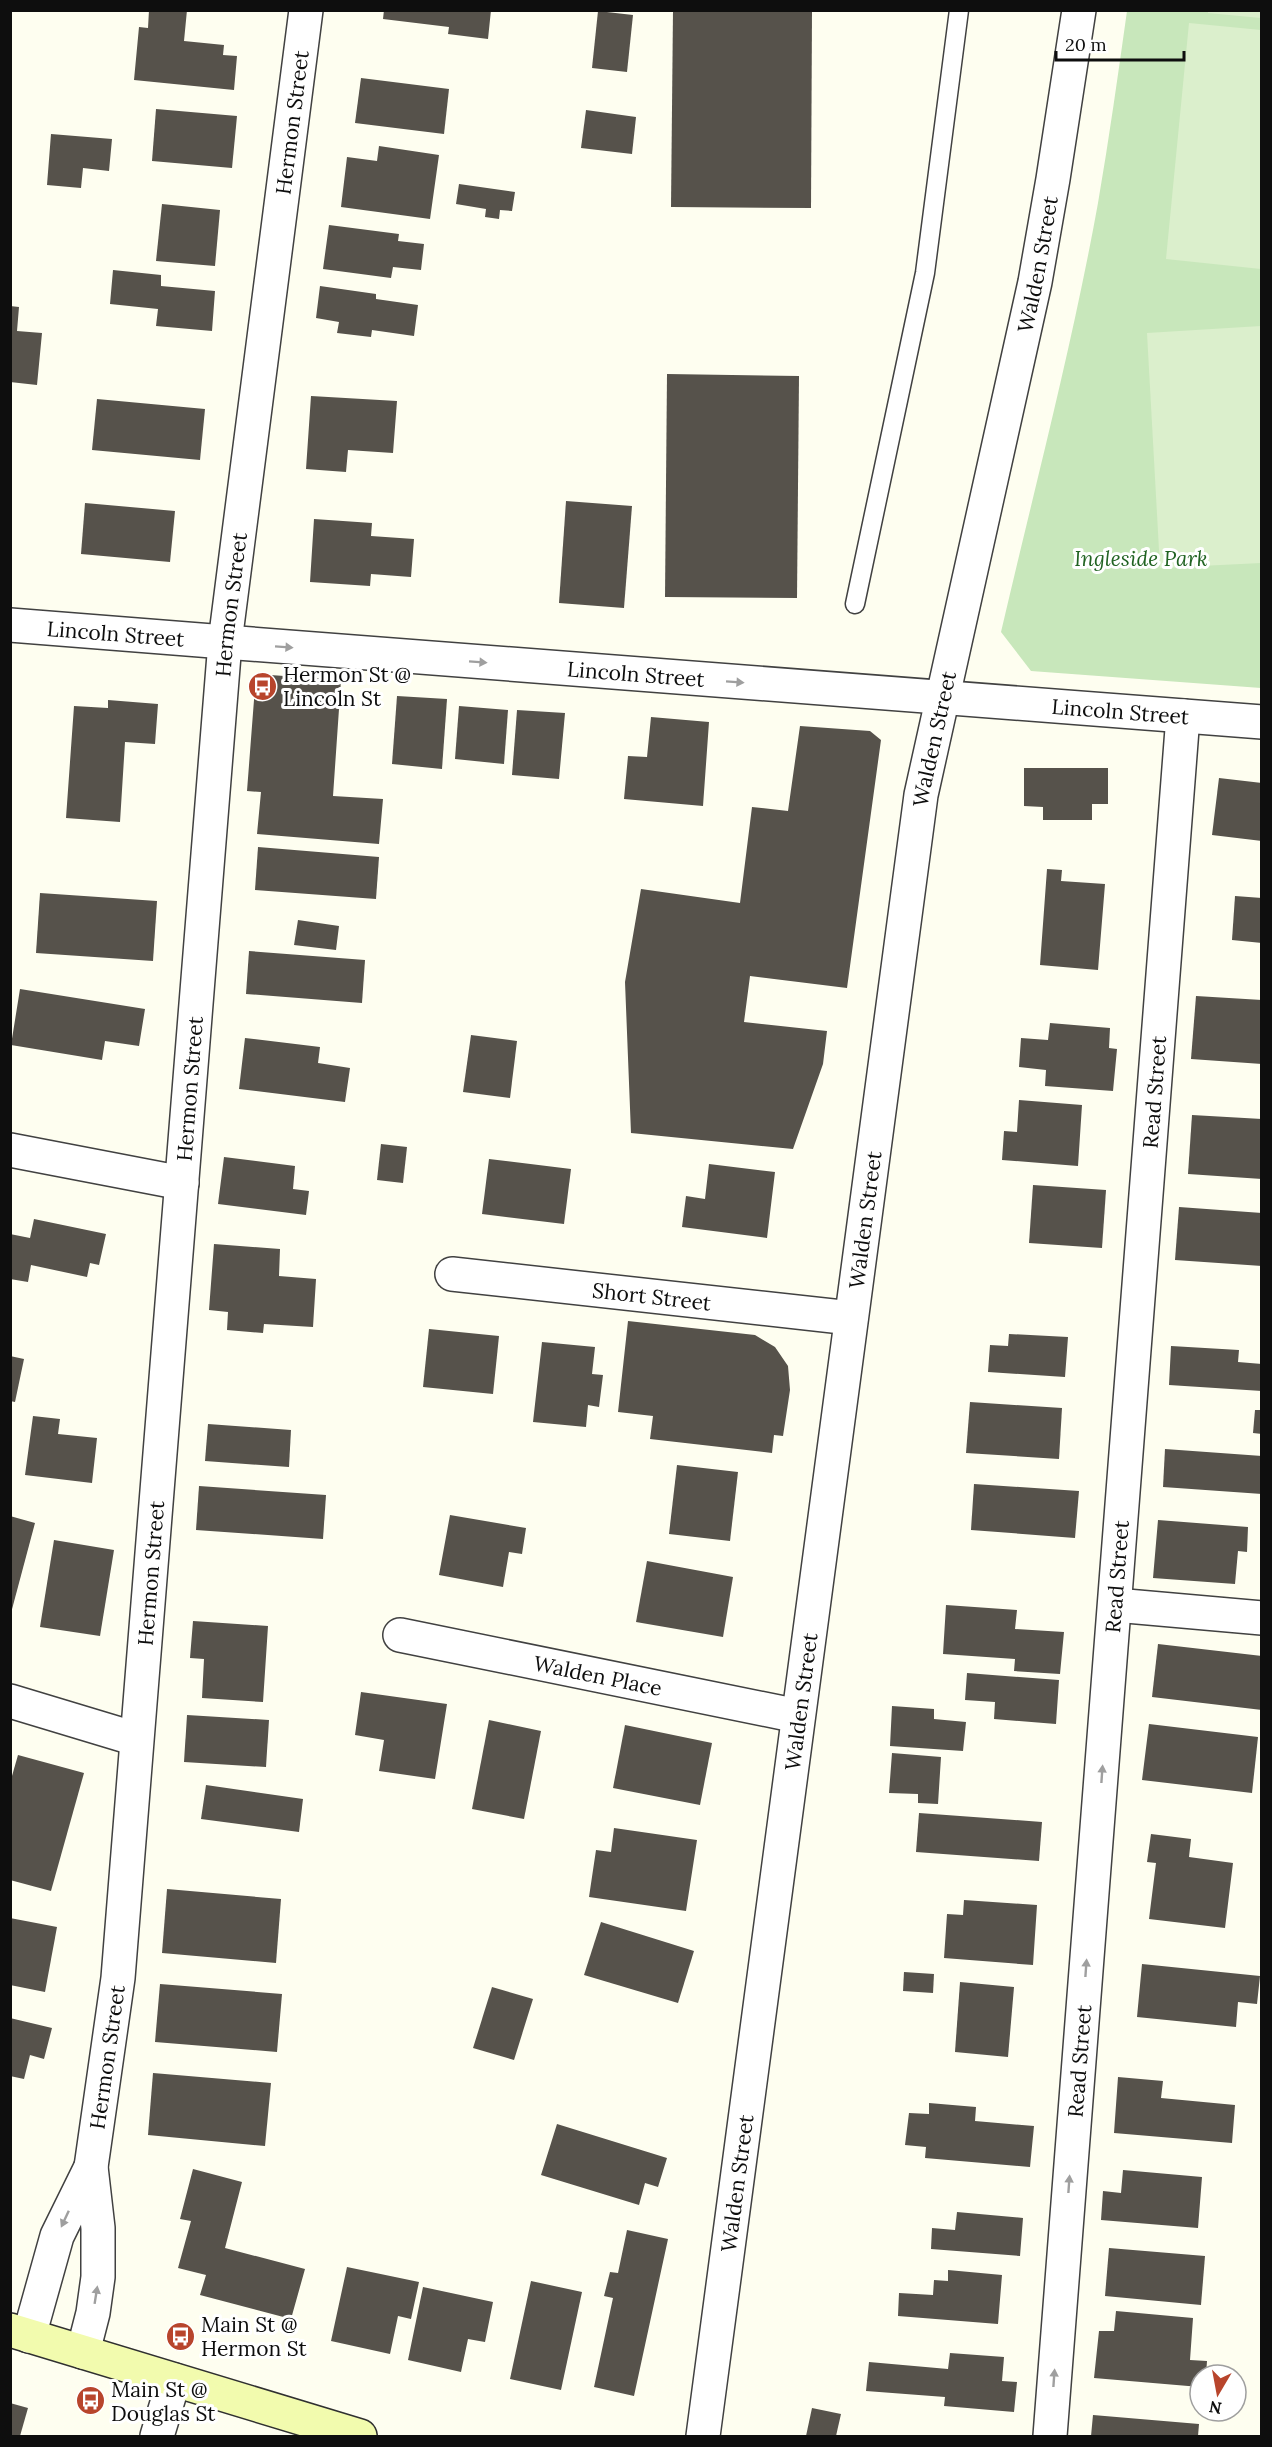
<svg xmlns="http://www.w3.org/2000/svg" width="1272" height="2447" font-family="Lora,serif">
  <rect width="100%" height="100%" fill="#fefef0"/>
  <!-- green -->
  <path fill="#c8e7bb" d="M1127 11H1261V688L1031 671 1001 632C1034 490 1072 347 1098 203 1109 139 1118 75 1127 11Z"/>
  <!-- pitch -->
  <g fill="#dbefcc">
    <path d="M1208 11H1261V18L1208 13Z"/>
    <path d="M1189 23 1261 30V269L1166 259Z"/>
    <path d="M1261 326V563L1160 568 1147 333Z"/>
  </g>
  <!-- building -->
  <g fill="#56524b">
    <path d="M149 10H187L184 41 224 45 223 55 237 56 234 90 134 80 139 27 148 28Z"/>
    <path d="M384 10H491L488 39 448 34 449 27 383 19Z"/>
    <path d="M673 10H812L811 208 671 207Z"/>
    <path d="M598 11 633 15 627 72 592 68Z"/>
    <path d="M361 78 449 89 444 134 355 123Z"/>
    <path d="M156 109 237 116 232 168 152 161Z"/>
    <path d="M586 110 636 117 632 154 581 148Z"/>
    <path d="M51 134 112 139 109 171 83 168 81 188 47 185Z"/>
    <path d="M379 146 439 155 430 219 341 207 347 157 377 161Z"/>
    <path d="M459 184 515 192 512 211 500 210 499 219 485 217 486 209 456 204Z"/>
    <path d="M162 204 220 210 215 266 156 261Z"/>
    <path d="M329 225 399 234 398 241 424 244 421 270 393 267 391 278 323 269Z"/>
    <path d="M113 270 161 275V286L215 291 212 331 156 326 158 309 110 304Z"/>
    <path d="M320 286 376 294V299L418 305 414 336 372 330 371 337 337 333 339 322 316 318Z"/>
    <path d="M10 306 19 307 17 331 42 333 37 385 10 382Z"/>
    <path d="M667 374 799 376 797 598 665 597Z"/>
    <path d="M311 396 397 401 393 453 348 450 346 472 306 469Z"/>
    <path d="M97 399 205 409 200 460 92 450Z"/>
    <path d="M566 501 632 506 624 608 559 603Z"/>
    <path d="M85 503 175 511 170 562 81 554Z"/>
    <path d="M314 519 372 523 371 536 414 539 411 577 371 574 370 586 310 582Z"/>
    <path d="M256 674 341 680 333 796 383 799 379 844 257 834 261 792 247 791Z"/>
    <path d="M397 696 447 699 442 769 392 764Z"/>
    <path d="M108 700 158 704 155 744 125 742 120 822 66 818 74 706 108 708Z"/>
    <path d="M459 706 508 710 504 764 455 759Z"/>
    <path d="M517 710 565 713 559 779 512 775Z"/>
    <path d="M651 717 709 722 703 806 624 799 628 756 647 757Z"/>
    <path d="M800 726 870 731 881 740 847 988 750 976 744 1022 827 1031 823 1064 793 1149 631 1133 625 982 641 889 740 903 752 807 788 811Z"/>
    <path d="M1024 768H1108V804H1092V820H1043V807L1024 806Z"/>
    <path d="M1219 778 1262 783V841L1212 835Z"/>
    <path d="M258 847 379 857 376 899 255 890Z"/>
    <path d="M1047 869 1062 870 1061 881 1105 884 1098 970 1040 965Z"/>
    <path d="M40 893 157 901 153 961 36 953Z"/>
    <path d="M1235 896 1262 898V943L1232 940Z"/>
    <path d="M298 920 339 926 336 950 294 945Z"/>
    <path d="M249 951 365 960 362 1003 246 994Z"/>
    <path d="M20 989 145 1009 139 1046 105 1041 102 1060 11 1045Z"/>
    <path d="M1196 996 1262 1000V1064L1191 1059Z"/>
    <path d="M1050 1023 1110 1028 1109 1048 1117 1049 1113 1091 1045 1086 1046 1070 1019 1067 1021 1038 1048 1040Z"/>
    <path d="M471 1035 517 1041 510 1098 463 1092Z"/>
    <path d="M245 1038 320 1047 318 1063 350 1068 345 1102 239 1089Z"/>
    <path d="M1019 1100 1082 1105 1078 1166 1002 1160 1004 1131 1017 1132Z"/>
    <path d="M1192 1115 1262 1119V1179L1188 1174Z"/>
    <path d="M381 1144 407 1147 403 1183 377 1180Z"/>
    <path d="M224 1157 295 1166 293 1189 309 1191 306 1215 218 1204Z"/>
    <path d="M489 1159 571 1169 564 1224 482 1214Z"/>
    <path d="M709 1164 775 1172 767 1238 682 1227 686 1196 705 1199Z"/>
    <path d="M1033 1185 1106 1190 1102 1248 1029 1243Z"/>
    <path d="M1179 1207 1262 1213V1266L1175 1260Z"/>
    <path d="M34 1219 106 1234 99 1265 90 1263 87 1277 31 1265 28 1282 10 1279V1234L30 1238Z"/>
    <path d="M214 1244 280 1249 279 1276 316 1279 313 1327 264 1324 263 1333 227 1330 228 1312 209 1310Z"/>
    <path d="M628 1321 755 1335 775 1347 788 1366 790 1390 783 1436 774 1435 772 1453 650 1439 653 1416 618 1412Z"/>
    <path d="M429 1329 499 1336 493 1394 423 1387Z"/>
    <path d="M1009 1334 1068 1337 1065 1377 988 1372 990 1345 1008 1346Z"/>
    <path d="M542 1342 595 1347 592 1374 603 1375 599 1407 588 1405 586 1427 533 1422Z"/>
    <path d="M1171 1346 1239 1350 1238 1362 1262 1364V1391L1169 1385Z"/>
    <path d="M10 1356 24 1359 15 1402 10 1401Z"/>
    <path d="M970 1402 1062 1408 1059 1459 966 1453Z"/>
    <path d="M1255 1410H1262V1434L1253 1433Z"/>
    <path d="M33 1416 60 1419 58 1434 97 1438 92 1483 25 1475Z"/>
    <path d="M208 1424 291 1430 289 1467 205 1461Z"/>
    <path d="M1165 1449 1262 1456V1494L1163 1487Z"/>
    <path d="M677 1465 738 1472 730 1541 669 1534Z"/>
    <path d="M974 1484 1079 1491 1075 1538 971 1530Z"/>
    <path d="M199 1486 326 1495 323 1539 196 1530Z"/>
    <path d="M450 1515 526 1528 522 1554 509 1552 503 1587 439 1575Z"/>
    <path d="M10 1516 35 1523 11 1613H10Z"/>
    <path d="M1158 1520 1248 1527 1247 1552 1238 1551 1235 1584 1153 1578Z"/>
    <path d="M54 1540 114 1550 100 1636 40 1627Z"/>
    <path d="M647 1561 733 1577 723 1637 636 1622Z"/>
    <path d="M946 1605 1017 1610 1015 1629 1064 1632 1060 1674 1014 1671 1015 1659 943 1654Z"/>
    <path d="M193 1621 268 1626 263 1702 202 1698 204 1659 190 1658Z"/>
    <path d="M1158 1644 1262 1656V1710L1152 1697Z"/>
    <path d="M967 1673 1059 1680 1056 1724 994 1719 995 1702 965 1700Z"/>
    <path d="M361 1692 447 1704 435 1779 379 1771 384 1740 355 1735Z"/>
    <path d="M892 1706 934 1709V1719L966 1722 963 1751 890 1746Z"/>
    <path d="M187 1715 269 1720 266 1767 184 1762Z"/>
    <path d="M489 1720 541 1731 524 1819 472 1809Z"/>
    <path d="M1149 1724 1258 1737 1252 1793 1142 1780Z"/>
    <path d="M625 1725 712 1743 700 1805 613 1788Z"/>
    <path d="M892 1753 941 1757 938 1804 918 1803V1794L889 1793Z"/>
    <path d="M18 1755 84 1773 51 1891 10 1880V1783Z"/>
    <path d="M206 1785 303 1799 299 1832 201 1819Z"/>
    <path d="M919 1813 1042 1822 1039 1861 916 1852Z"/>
    <path d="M614 1828 697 1840 686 1911 589 1897 596 1850 611 1852Z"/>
    <path d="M1151 1834 1191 1839 1189 1857 1233 1863 1225 1928 1149 1919 1156 1863 1147 1862Z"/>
    <path d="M167 1889 281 1899 276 1963 162 1953Z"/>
    <path d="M964 1900 1037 1905 1033 1965 944 1958 947 1914 963 1915Z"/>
    <path d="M10 1918 57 1927 45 1992 10 1985Z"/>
    <path d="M601 1922 694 1951 678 2003 584 1975Z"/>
    <path d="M1142 1964 1260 1976 1257 2004 1238 2002 1236 2027 1137 2017Z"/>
    <path d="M904 1972 934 1974 933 1993 903 1991Z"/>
    <path d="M960 1982 1014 1987 1008 2057 955 2052Z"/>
    <path d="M160 1984 282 1994 277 2052 155 2042Z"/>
    <path d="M492 1987 533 1999 514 2060 473 2048Z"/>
    <path d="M10 2018 52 2028 44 2059 30 2055 24 2079 10 2076Z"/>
    <path d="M153 2073 271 2083 265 2146 148 2135Z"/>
    <path d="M1118 2077 1163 2081 1161 2098 1235 2105 1232 2143 1114 2133Z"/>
    <path d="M929 2103 976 2107 975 2121 1034 2126 1030 2167 925 2158 926 2147 905 2145 909 2113 929 2114Z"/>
    <path d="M557 2124 667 2158 658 2187 645 2183 639 2205 541 2175Z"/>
    <path d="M193 2169 242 2182 225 2248 305 2269 291 2319 200 2295 206 2275 178 2268 191 2221 180 2219Z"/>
    <path d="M1123 2170 1202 2177 1198 2228 1101 2220 1103 2191 1121 2193Z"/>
    <path d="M957 2212 1023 2218 1020 2256 931 2249 932 2228 955 2230Z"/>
    <path d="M627 2230 668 2239 634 2396 594 2387 613 2298 604 2296 610 2272 618 2273Z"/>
    <path d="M1109 2248 1205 2256 1201 2305 1105 2296Z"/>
    <path d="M347 2267 419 2282 411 2319 398 2316 390 2354 331 2341Z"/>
    <path d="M948 2270 1002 2275 998 2324 898 2316 899 2293 933 2295 934 2280 948 2281Z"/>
    <path d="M531 2281 582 2292 561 2390 510 2379Z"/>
    <path d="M423 2287 493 2302 485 2342 468 2339 461 2372 408 2360Z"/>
    <path d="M1116 2311 1193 2318 1190 2360 1207 2361 1206 2375H1200V2387L1094 2378 1099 2331H1114Z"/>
    <path d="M950 2353 1004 2357 1002 2381 1017 2382 1014 2412 944 2406 945 2397 866 2391 869 2362 948 2369Z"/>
    <path d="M10 2403 28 2408 20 2436H10Z"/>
    <path d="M812 2408 841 2414 836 2436H806Z"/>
    <path d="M1093 2415 1199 2424 1198 2436H1091Z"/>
  </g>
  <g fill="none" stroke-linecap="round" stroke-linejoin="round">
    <defs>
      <path id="service" d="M855 604 925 273 959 10"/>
      <g id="minor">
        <path id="s1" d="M225 642 1262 722"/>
        <path d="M10 1150 182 1183"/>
        <path id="s2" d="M452 1274 851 1318"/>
        <path d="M1115 1605 1262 1618"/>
        <path id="s3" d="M400 1635 798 1716"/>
        <path d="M10 1701 136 1739"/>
        <path d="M157 2436 174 2380"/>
        <path id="s4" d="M703 2436 921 795 1035 282 1053 179 1079 10"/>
        <path id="s5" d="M1050 2436 1183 716"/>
      </g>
      <g id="tertiary">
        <path id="s6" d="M10 625 225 642"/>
        <path d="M29 2336 57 2236 91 2167"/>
        <path id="s7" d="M83 2352 93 2313 98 2277V2228L91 2167 118 1978 225 642 306 10"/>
      </g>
      <path id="secondary" d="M10 2330 360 2436"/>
    </defs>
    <!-- service casing -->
    <use href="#service" stroke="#414141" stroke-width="21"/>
    <!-- minor casing -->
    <use href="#minor" stroke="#414141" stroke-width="36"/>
    <!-- tertiary casing -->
    <use href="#tertiary" stroke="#414141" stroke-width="36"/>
    <!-- secondary casing -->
    <use href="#secondary" stroke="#303030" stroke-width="36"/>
    <!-- service -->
    <use href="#service" stroke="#fff" stroke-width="18"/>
    <!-- minor -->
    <use href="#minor" stroke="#fff" stroke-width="33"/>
    <!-- tertiary -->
    <use href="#tertiary" stroke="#fff" stroke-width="33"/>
    <!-- secondary -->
    <use href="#secondary" stroke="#f2fbae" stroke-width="33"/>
  </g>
  <!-- one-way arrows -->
  <defs><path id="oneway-solid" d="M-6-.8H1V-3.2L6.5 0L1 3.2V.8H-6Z" transform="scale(1.5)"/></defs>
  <g fill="#9f9f9f">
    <use href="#oneway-solid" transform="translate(284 647) rotate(4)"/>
    <use href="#oneway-solid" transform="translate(478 662) rotate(4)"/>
    <use href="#oneway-solid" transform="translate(735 682) rotate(4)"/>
    <use href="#oneway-solid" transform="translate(1102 1774) rotate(-86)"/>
    <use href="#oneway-solid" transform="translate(1086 1968) rotate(-86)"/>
    <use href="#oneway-solid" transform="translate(1069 2184) rotate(-86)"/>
    <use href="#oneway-solid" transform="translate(65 2219) rotate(115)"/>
    <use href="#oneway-solid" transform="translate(96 2295) rotate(-81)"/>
    <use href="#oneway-solid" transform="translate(1054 2378) rotate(-86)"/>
  </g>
  <!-- icons -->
  <defs>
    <symbol id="bus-disc" viewBox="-11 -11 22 22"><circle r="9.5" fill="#b8452c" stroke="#fff"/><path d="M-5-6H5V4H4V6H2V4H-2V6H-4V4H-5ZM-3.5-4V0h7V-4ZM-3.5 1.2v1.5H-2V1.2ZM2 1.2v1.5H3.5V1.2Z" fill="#fff"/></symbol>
  </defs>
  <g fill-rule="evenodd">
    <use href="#bus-disc" x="246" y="670" width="33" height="33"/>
    <use href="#bus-disc" x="164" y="2320" width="33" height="33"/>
    <use href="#bus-disc" x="74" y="2384" width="33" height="33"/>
  </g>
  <g text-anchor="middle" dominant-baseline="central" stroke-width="6" stroke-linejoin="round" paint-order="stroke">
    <!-- street labels -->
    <g font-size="21" fill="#0e0e0e" stroke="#fff">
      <text stroke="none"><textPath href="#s7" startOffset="2242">Hermon Street</textPath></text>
      <text stroke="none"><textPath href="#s4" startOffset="2199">Walden Street</textPath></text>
      <text stroke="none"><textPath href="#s7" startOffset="1756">Hermon Street</textPath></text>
      <text stroke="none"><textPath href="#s6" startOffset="106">Lincoln Street</textPath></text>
      <text stroke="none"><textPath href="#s1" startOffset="412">Lincoln Street</textPath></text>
      <text stroke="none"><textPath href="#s1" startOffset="898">Lincoln Street</textPath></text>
      <text stroke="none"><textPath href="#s4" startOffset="1713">Walden Street</textPath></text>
      <text stroke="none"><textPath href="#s7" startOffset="1270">Hermon Street</textPath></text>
      <text stroke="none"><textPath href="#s5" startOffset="1348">Read Street</textPath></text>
      <text stroke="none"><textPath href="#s4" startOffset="1227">Walden Street</textPath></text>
      <text stroke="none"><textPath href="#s2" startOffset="201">Short Street</textPath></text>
      <text stroke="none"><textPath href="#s7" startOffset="784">Hermon Street</textPath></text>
      <text stroke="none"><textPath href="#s5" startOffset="862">Read Street</textPath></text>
      <text stroke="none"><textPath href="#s3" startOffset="202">Walden Place</textPath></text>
      <text stroke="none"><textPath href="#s4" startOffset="741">Walden Street</textPath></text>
      <text stroke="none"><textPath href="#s7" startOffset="298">Hermon Street</textPath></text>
      <text stroke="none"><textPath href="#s5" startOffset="376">Read Street</textPath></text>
      <text stroke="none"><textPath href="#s4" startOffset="255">Walden Street</textPath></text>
    </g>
    <!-- park labels -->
    <g font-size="21" font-style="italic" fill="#216322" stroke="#fff">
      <text x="1141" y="558">Ingleside Park</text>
    </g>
    <!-- poi labels -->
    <g font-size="21" fill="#0e0e0e" stroke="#fff" text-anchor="start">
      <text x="283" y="674">Hermon St @<tspan x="283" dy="24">Lincoln St</tspan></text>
      <text x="201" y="2324">Main St @<tspan x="201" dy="24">Hermon St</tspan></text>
      <text x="111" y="2389">Main St @<tspan x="111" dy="24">Douglas St</tspan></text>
    </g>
  </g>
  <!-- border -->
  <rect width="1272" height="2447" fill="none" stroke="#0e0e0e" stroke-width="24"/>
  <!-- north arrow -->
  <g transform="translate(1218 2393) rotate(190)"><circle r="28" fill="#ffffff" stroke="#9f9f9f" stroke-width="1.5"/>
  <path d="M0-4.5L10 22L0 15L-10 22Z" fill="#b8452c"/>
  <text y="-9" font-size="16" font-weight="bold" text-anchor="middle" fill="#0e0e0e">N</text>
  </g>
  <!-- scale -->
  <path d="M1056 51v9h128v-9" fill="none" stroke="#0e0e0e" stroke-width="3"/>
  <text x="1065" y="51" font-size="18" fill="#0e0e0e" stroke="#ffffff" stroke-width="4.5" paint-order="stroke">20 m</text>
</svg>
